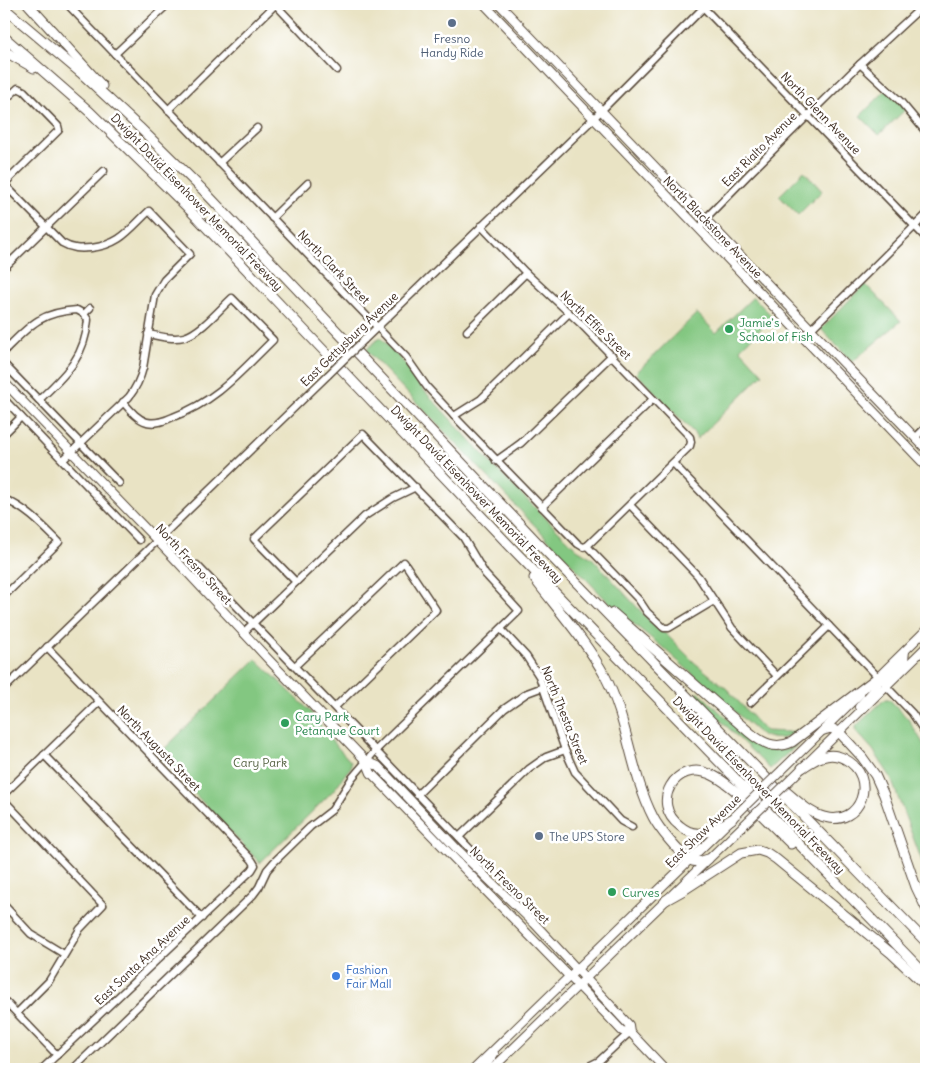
<svg xmlns="http://www.w3.org/2000/svg" width="930" height="1073" font-family="Delius,sans-serif">
  <rect width="100%" height="100%" fill="#fff"/>
  <filter id="ink" filterUnits="userSpaceOnUse"><feTurbulence type="fractalNoise" baseFrequency=".02" numOctaves="2"/><feDisplacementMap in="SourceGraphic" scale="10" xChannelSelector="R" yChannelSelector="G"/><feConvolveMatrix kernelMatrix="1 2 1 2 8 2 1 2 1" color-interpolation-filters="sRGB"/></filter>
  <filter id="wash" filterUnits="userSpaceOnUse"><feTurbulence type="fractalNoise" baseFrequency=".0096" numOctaves="4" result="noise"/><feDisplacementMap in="SourceGraphic" scale="20" xChannelSelector="R" yChannelSelector="G"/><feGaussianBlur stdDeviation="1.12" result="paint"/><feColorMatrix in="noise" values="0 0 0 0 0 0 0 0 0 0 0 0 0 0 0 0 0 1.4 0 .05"/><feComposite in="paint" operator="in"/></filter>
  <g filter="url(#wash)">
    <rect width="100%" height="100%" fill="#e9e3c4"/>
    <!-- green -->
    <g fill="#83c781" stroke="#5f7850">
      <path d="M887 89 906 109 879 135 860 116Z"/>
      <path d="M804 171 822 191 798 215 779 196Z"/>
      <path d="M865 284 901 321 852 362 821 329Z"/>
      <path d="M753 297 773 317 740 349 763 374 697 439 694 433 636 373 697 313 716 333Z"/>
      <path d="M379 338H381L409 368 421 387 499 472 577 549 592 558 658 630 666 634 695 663 727 689 765 731 790 732 800 729C787 739 776 742 760 734L661 646 614 608 366 350Z"/>
      <path d="M256 659 310 711 330 739 351 762V767L346 773 334 790 260 863 158 755Z"/>
      <path d="M698 692 754 743C769 752 782 753 798 744L770 769 695 695Z"/>
      <path d="M885 699H889L908 719 926 748V872L890 776 873 750 855 730V727Z"/>
    </g>
  </g>
  <g filter="url(#ink)">
    <g fill="none" stroke-linecap="round" stroke-linejoin="round">
      <defs>
        <g id="minor">
          <path d="M67 4 406 357 427 387 454 416 578 544 583 547 587 546 690 446 691 442 690 437 580 323 526 273 481 226"/>
          <path d="M275 4 337 70"/>
          <path d="M700 4 926 238"/>
          <path d="M911 4 926 19"/>
          <path d="M115 54 168 4"/>
          <path d="M860 64 900 101 926 132"/>
          <path d="M4 101 18 88 24 91 58 126 59 130 4 184"/>
          <path d="M168 110 276 4"/>
          <path d="M219 163 257 128"/>
          <path d="M4 184 62 243C72 249 80 249 91 248 120 245 129 230 149 211L190 254 164 280 155 295 143 368C140 380 136 388 129 397L63 460"/>
          <path d="M272 218 308 183"/>
          <path d="M700 229 705 219 750 173 860 64 925 4"/>
          <path d="M4 268 104 171"/>
          <path d="M467 331 526 273"/>
          <path d="M803 337 926 215"/>
          <path d="M364 340 594 118 707 4"/>
          <path d="M4 351C29 326 40 312 77 310L84 314"/>
          <path d="M4 364 119 483"/>
          <path d="M4 399 139 540"/>
          <path d="M39 400C65 375 85 358 88 320L84 314 90 308"/>
          <path d="M123 402C130 410 137 419 147 422 156 424 164 421 173 417 217 401 240 372 273 340L232 298C219 310 200 333 184 337 172 340 159 336 148 334"/>
          <path d="M454 416 481 399 569 313"/>
          <path d="M4 434 21 417"/>
          <path d="M915 438 926 427"/>
          <path d="M496 461 521 443 612 355"/>
          <path d="M673 463 878 677"/>
          <path d="M4 499C26 508 42 525 59 542L4 596"/>
          <path d="M630 505 698 576 732 628 777 676"/>
          <path d="M542 507 653 399"/>
          <path d="M587 546 639 600 647 612 664 628H669L714 601"/>
          <path d="M197 565 478 857 476 868"/>
          <path d="M501 629 526 656 539 676 565 750 575 772 621 821 632 827"/>
          <path d="M243 633 365 516 393 498 416 487"/>
          <path d="M295 666 404 562 436 610 335 707"/>
          <path d="M886 686 912 713 926 734"/>
          <path d="M4 689 328 375"/>
          <path d="M750 703 829 626"/>
          <path d="M44 755 202 918"/>
          <path d="M4 794 99 702"/>
          <path d="M417 795 504 709 527 693 543 687"/>
          <path d="M4 800 103 905 80 929 49 981 17 1013"/>
          <path d="M459 837 529 769 546 757 565 750"/>
          <path d="M4 905 31 934 64 954"/>
          <path d="M4 1000 57 1055"/>
          <path d="M587 1067 599 1061 630 1032"/>
          <path d="M42 1069 252 870 255 865 252 860 47 647"/>
          <path d="M73 1069 253 895 259 887 267 870 274 862 310 827 332 810 352 778 376 750 519 611 485 574 463 537 363 434 254 539 296 582"/>
        </g>
        <g id="major">
          <path d="M484 4 926 466"/>
          <path d="M499 4 926 449"/>
          <path d="M4 382 173 557 269 660 366 761 371 773 604 1012 622 1031 630 1032 665 1069"/>
          <path d="M874 681 926 630"/>
          <path d="M886 686 884 680 904 660 905 651"/>
          <path d="M859 707C865 698 881 687 878 677"/>
          <path d="M366 761 378 766 458 850 534 923 629 1025 630 1032"/>
          <path d="M782 770 860 694"/>
          <path d="M791 779 926 647"/>
          <path d="M474 1069 740 811"/>
          <path d="M483 1069 494 1054"/>
          <path d="M492 1069 749 820"/>
        </g>
        <g id="highway">
          <path d="M28 4 102 86"/>
          <path d="M4 8 81 73 139 127 202 189 536 541 926 942"/>
          <path d="M4 37 90 112 185 205 506 542 926 975"/>
          <path d="M4 51 34 68"/>
          <path d="M534 578C558 610 586 641 605 676 628 720 631 774 653 817 658 827 679 854 690 860 695 863 703 861 708 859"/>
          <path d="M613 613 749 732C762 743 775 750 792 742L878 677"/>
          <path d="M824 730 831 728 839 732 862 757 875 775 884 795 916 887 926 908"/>
          <path d="M783 789C795 799 809 813 824 817 861 828 879 777 845 759 839 756 833 754 826 756 817 757 810 763 802 768"/>
          <path d="M732 819C723 824 713 832 701 833 694 834 686 831 680 826 649 803 676 759 710 774 734 784 771 825 791 844"/>
          <path d="M666 900 684 890 741 853 758 850 767 853 776 859 891 953 926 986"/>
        </g>
      </defs>
      <!-- minor casing -->
      <use href="#minor" stroke="#554637" stroke-width="9"/>
      <!-- major casing -->
      <use href="#major" stroke="#554637" stroke-width="10"/>
      <!-- highway casing -->
      <use href="#highway" stroke="#554637" stroke-width="11"/>
      <!-- minor -->
      <use href="#minor" stroke="#fff" stroke-width="6"/>
      <!-- major -->
      <use href="#major" stroke="#fff" stroke-width="8"/>
      <!-- highway -->
      <use href="#highway" stroke="#fff" stroke-width="9"/>
      <defs>
        <path id="minor-bridge" d="M328 375 364 340"/>
        <g id="major-bridge">
          <path d="M740 811 782 770"/>
          <path d="M749 820 791 779"/>
        </g>
      </defs>
      <!-- minor-bridge casing -->
      <use href="#minor-bridge" stroke="#554637" stroke-width="9" stroke-linecap="butt"/>
      <!-- major-bridge casing -->
      <use href="#major-bridge" stroke="#554637" stroke-width="10" stroke-linecap="butt"/>
      <!-- minor-bridge -->
      <use href="#minor-bridge" stroke="#fff" stroke-width="6"/>
      <!-- major-bridge -->
      <use href="#major-bridge" stroke="#fff" stroke-width="8"/>
    </g>
  </g>
  <!-- markers -->
  <g fill="#5c6f8a" stroke="#fff" stroke-width="2">
    <circle cx="452" cy="23" r="5"/>
    <circle cx="539" cy="836" r="5"/>
  </g>
  <g fill="#2e9e5b" stroke="#fff" stroke-width="2">
    <circle cx="729" cy="329" r="5"/>
    <circle cx="285" cy="723" r="5"/>
    <circle cx="612" cy="892" r="5"/>
  </g>
  <circle fill="#3f7fe0" stroke="#fff" stroke-width="2" cx="336" cy="976" r="5"/>
  <g text-anchor="middle" dominant-baseline="central" stroke-width="5" stroke-linejoin="round" paint-order="stroke">
    <!-- service labels -->
    <g font-size="12" fill="#4e5e75" stroke="#fff">
      <text x="452" y="38">Fresno<tspan x="452" dy="14">Handy Ride</tspan></text>
      <text x="549" y="836" text-anchor="start">The UPS Store</text>
    </g>
    <!-- street labels -->
    <g font-size="12" fill="#3b2a1e" stroke="#fff">
      <text transform="translate(821 113) rotate(46)">North Glenn Avenue</text>
      <text transform="translate(759 149) rotate(-45)">East Rialto Avenue</text>
      <text transform="translate(197 202) rotate(46)">Dwight David Eisenhower Memorial Freeway</text>
      <text transform="translate(713 227) rotate(46)">North Blackstone Avenue</text>
      <text transform="translate(334 267) rotate(46)">North Clark Street</text>
      <text transform="translate(596 325) rotate(44)">North Effie Street</text>
      <text transform="translate(349 339) rotate(-44)">East Gettysburg Avenue</text>
      <text transform="translate(477 494) rotate(46)">Dwight David Eisenhower Memorial Freeway</text>
      <text transform="translate(194 564) rotate(47)">North Fresno Street</text>
      <text transform="translate(565 715) rotate(68)">North Thesta Street</text>
      <text transform="translate(159 748) rotate(46)">North Augusta Street</text>
      <text transform="translate(759 785) rotate(46)">Dwight David Eisenhower Memorial Freeway</text>
      <text transform="translate(703 831) rotate(-44)">East Shaw Avenue</text>
      <text transform="translate(510 885) rotate(44)">North Fresno Street</text>
      <text transform="translate(142 960) rotate(-43)">East Santa Ana Avenue</text>
    </g>
    <!-- leisure labels -->
    <g font-size="12" fill="#27864d" stroke="#fff" text-anchor="start">
      <text x="739" y="322">Jamie's<tspan x="739" dy="14">School of Fish</tspan></text>
      <text x="295" y="716">Cary Park<tspan x="295" dy="14">Petanque Court</tspan></text>
      <text x="622" y="892">Curves</text>
    </g>
    <!-- park labels -->
    <g font-size="12" fill="#546141" stroke="#fff">
      <text x="260" y="762">Cary Park</text>
    </g>
    <!-- shop labels -->
    <g font-size="12" fill="#366cbe" stroke="#fff" text-anchor="start">
      <text x="346" y="969">Fashion<tspan x="346" dy="14">Fair Mall</tspan></text>
    </g>
  </g>
  <!-- margin -->
  <rect width="930" height="1073" fill="none" stroke="#fff" stroke-width="20"/>
</svg>
